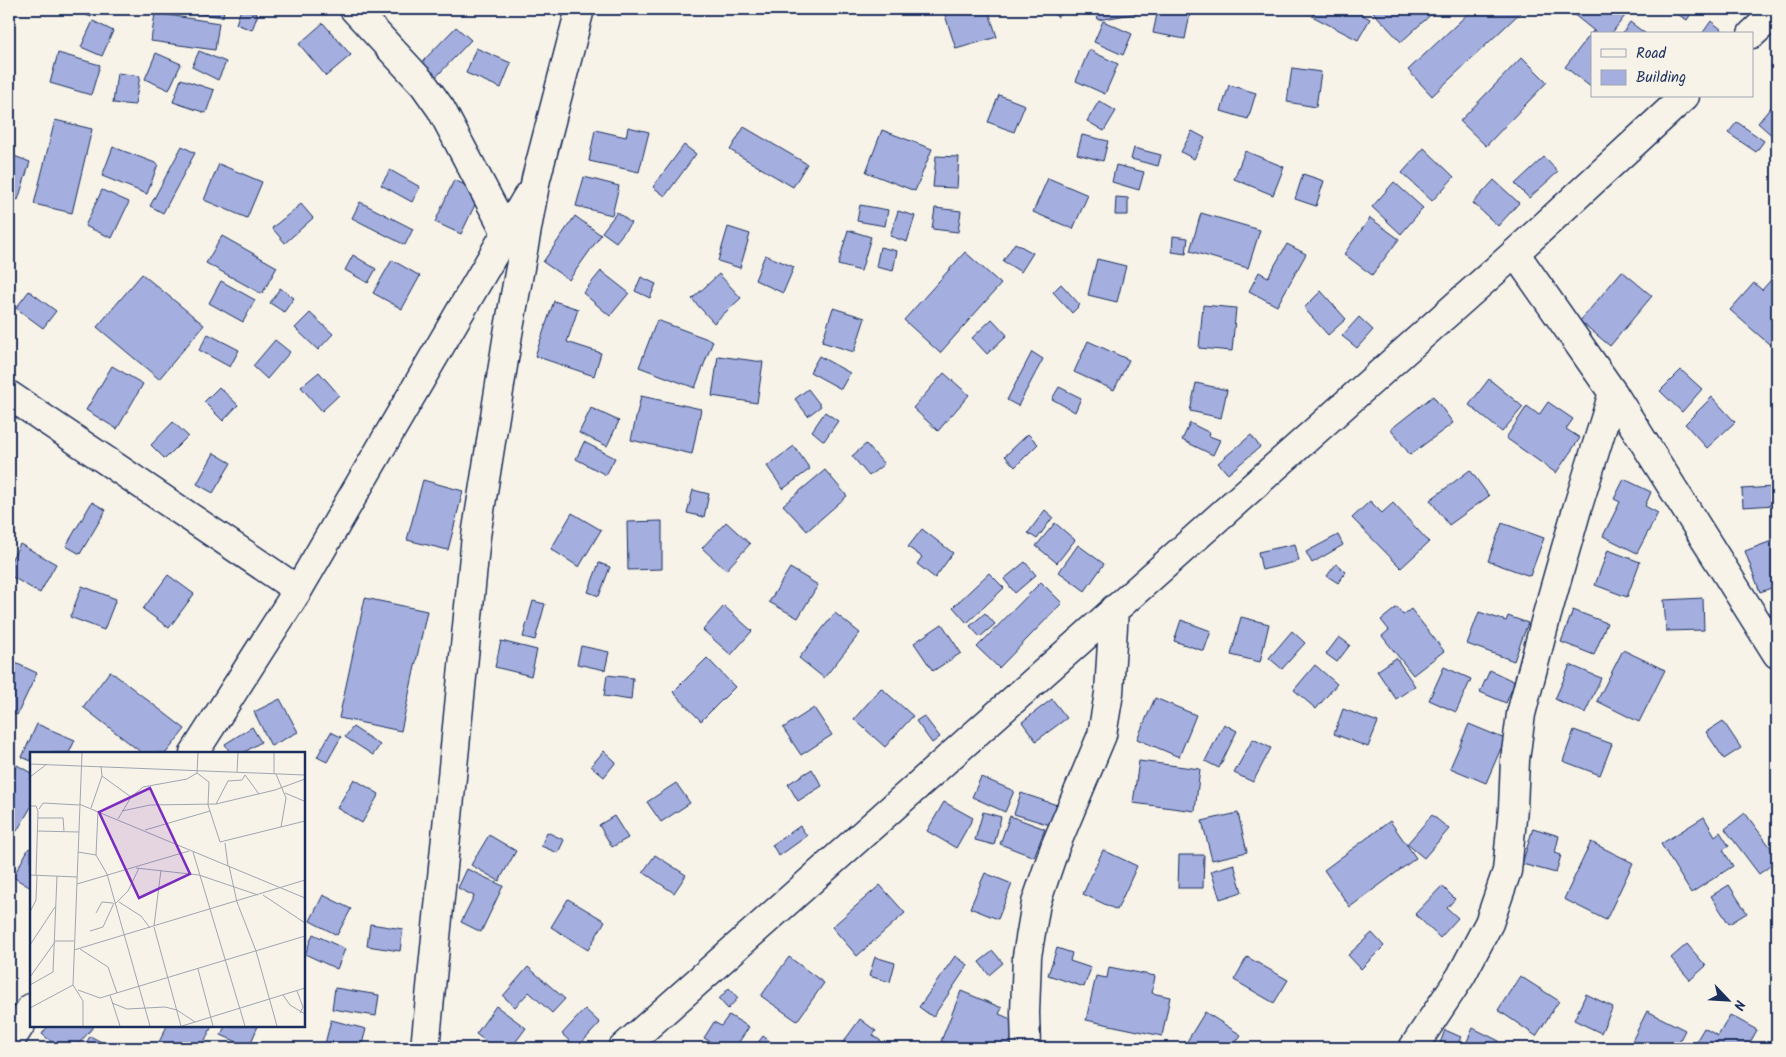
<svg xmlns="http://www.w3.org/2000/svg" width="1786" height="1057" font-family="Kalam,sans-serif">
  <rect width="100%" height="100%" fill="#f7f3e8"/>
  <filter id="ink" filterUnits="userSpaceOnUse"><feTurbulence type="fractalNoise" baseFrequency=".02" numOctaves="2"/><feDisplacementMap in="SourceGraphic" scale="10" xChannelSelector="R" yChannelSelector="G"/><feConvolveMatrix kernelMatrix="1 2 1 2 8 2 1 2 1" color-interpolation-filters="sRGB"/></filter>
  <g filter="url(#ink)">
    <!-- building -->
    <g fill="#a4afdf" stroke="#1b2f5e">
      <path d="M71 9H94L91 17Z"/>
      <path d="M163 9H224L223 17Z"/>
      <path d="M241 9 258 14 252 30 236 24Z"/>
      <path d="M943 9H988L997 37 956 49Z"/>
      <path d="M1050 9H1068L1057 17Z"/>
      <path d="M1096 9H1148L1149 11 1098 20Z"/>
      <path d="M1158 9H1191L1185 39 1153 33Z"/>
      <path d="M1316 9H1352L1370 19 1358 40 1312 16Z"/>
      <path d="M1376 9H1437L1401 42 1373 12Z"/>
      <path d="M1473 9H1524L1432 96 1408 70Z"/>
      <path d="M1567 9H1624L1628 12 1611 34H1598Z"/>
      <path d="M1669 9H1694L1687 20Z"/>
      <path d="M155 13 219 23 215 50 151 41Z"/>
      <path d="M93 21 113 31 102 56 81 47Z"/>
      <path d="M1103 21 1132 34 1123 55 1094 42Z"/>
      <path d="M1711 21 1727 34H1702Z"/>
      <path d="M1630 22 1646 34H1622Z"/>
      <path d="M323 23 351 55 326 76 299 44Z"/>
      <path d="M456 27 471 40 436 77 421 63Z"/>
      <path d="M1593 31 1596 34H1592V88L1565 67Z"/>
      <path d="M476 48 511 63 501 88 466 73Z"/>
      <path d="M1089 50 1118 64 1105 94 1076 81Z"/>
      <path d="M199 51 226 62 218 80 192 67Z"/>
      <path d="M58 53 100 65 91 95 50 83Z"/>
      <path d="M156 53 181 64 169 90 145 79Z"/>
      <path d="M1522 57 1547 82 1486 146 1460 121Z"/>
      <path d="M1292 68 1321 72 1316 107 1287 102Z"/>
      <path d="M117 73 140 76 135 105 113 103Z"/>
      <path d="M181 79 214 90 206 113 173 102Z"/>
      <path d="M1229 85 1256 93 1248 119 1221 111Z"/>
      <path d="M999 95 1025 105 1014 132 988 122Z"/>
      <path d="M1777 100V140L1758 123Z"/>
      <path d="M1099 101 1116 111 1104 131 1087 121Z"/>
      <path d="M55 120 92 129 72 213 34 204Z"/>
      <path d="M1737 122 1764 141 1756 152 1728 133Z"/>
      <path d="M628 127 649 132 639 172 589 161 595 130 626 137Z"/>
      <path d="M744 127 807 164 793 187 730 150Z"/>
      <path d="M882 130 932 149 915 191 866 172Z"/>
      <path d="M1192 131 1205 138 1194 159 1181 152Z"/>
      <path d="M1082 135 1108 141 1103 161 1077 154Z"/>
      <path d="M684 145 696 154 665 196 653 187Z"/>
      <path d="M182 146 195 153 163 213 150 206Z"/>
      <path d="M113 147 158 164 147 194 102 176Z"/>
      <path d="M1134 148 1161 155 1158 166 1131 159Z"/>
      <path d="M1424 148 1454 177 1432 201 1402 173Z"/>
      <path d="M1245 151 1284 167 1273 195 1234 179Z"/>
      <path d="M9 154 30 162 18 200 9 197Z"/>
      <path d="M936 156 959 157 957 188 933 187Z"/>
      <path d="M1544 157 1558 172 1529 198 1515 184Z"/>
      <path d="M219 164 262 182 247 218 204 200Z"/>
      <path d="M1116 165 1144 172 1139 190 1112 182Z"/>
      <path d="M390 170 420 187 412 202 381 185Z"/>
      <path d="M1303 174 1324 181 1316 206 1295 199Z"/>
      <path d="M584 177 619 186 612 215 576 206Z"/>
      <path d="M1048 178 1088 195 1073 229 1033 212Z"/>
      <path d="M454 180 481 192 461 234 435 222Z"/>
      <path d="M1494 180 1519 203 1498 226 1473 203Z"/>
      <path d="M1394 182 1423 208 1401 234 1372 207Z"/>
      <path d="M102 190 129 202 112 238 85 226Z"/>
      <path d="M1116 197 1128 198V215H1115Z"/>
      <path d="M360 202 413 229 405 245 352 218Z"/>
      <path d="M301 204 313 218 285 243 272 228Z"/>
      <path d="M860 205 888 210 885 226 857 221Z"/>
      <path d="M935 208 961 211 958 232 932 229Z"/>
      <path d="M898 211 915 216 907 242 890 236Z"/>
      <path d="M617 212 631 223 616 242 602 232Z"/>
      <path d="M1201 213 1260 230 1248 268 1190 251Z"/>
      <path d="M575 216 601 235 569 280 543 262Z"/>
      <path d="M1370 218 1399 239 1372 275 1344 254Z"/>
      <path d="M728 227 750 234 740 268 718 261Z"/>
      <path d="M848 230 871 237 861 271 838 265Z"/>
      <path d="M222 236 277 267 262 294 206 263Z"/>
      <path d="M1173 236 1188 238 1186 254 1172 252Z"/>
      <path d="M1015 243 1033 253 1021 272 1003 261Z"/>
      <path d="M1287 244 1306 254 1277 306 1249 291 1259 272 1268 277Z"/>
      <path d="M880 247 897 251 893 271 876 267Z"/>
      <path d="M965 252 1001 284 940 353 904 320Z"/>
      <path d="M353 255 376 269 368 283 345 270Z"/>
      <path d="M765 255 794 267 783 293 755 280Z"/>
      <path d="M1097 259 1126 266 1117 302 1088 295Z"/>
      <path d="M392 260 420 276 402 309 373 293Z"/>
      <path d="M601 271 629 293 610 316 583 293Z"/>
      <path d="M1622 271 1652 296 1610 346 1580 321Z"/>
      <path d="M1777 273V351L1730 310 1754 283 1762 290Z"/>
      <path d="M142 274 204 325 159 379 97 327Z"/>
      <path d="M719 274 741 298 714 323 692 299Z"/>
      <path d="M641 277 656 284 650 298 635 291Z"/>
      <path d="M221 281 255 300 243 322 209 303Z"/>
      <path d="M1061 284 1080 305 1072 313 1053 292Z"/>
      <path d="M280 288 294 298 284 312 270 303Z"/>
      <path d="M29 291 56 311 43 328 16 308Z"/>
      <path d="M1321 291 1346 319 1328 335 1304 308Z"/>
      <path d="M554 301 578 309 567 342 601 353 594 376 535 356Z"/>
      <path d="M1203 305 1236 308 1232 351 1199 348Z"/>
      <path d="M833 308 865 318 854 352 822 342Z"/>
      <path d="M310 313 333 334 318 350 295 328Z"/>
      <path d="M1359 317 1373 330 1357 348 1342 336Z"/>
      <path d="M992 319 1007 335 987 354 972 338Z"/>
      <path d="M657 320 713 341 695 388 639 367Z"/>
      <path d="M208 334 239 350 230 367 199 350Z"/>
      <path d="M275 340 290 352 267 379 253 366Z"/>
      <path d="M1088 341 1129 360 1114 390 1074 372Z"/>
      <path d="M1032 352 1043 359 1018 406 1007 400Z"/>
      <path d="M718 356 763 362 757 403 712 396Z"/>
      <path d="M819 356 850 373 841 389 810 372Z"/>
      <path d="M112 366 143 384 117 429 86 410Z"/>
      <path d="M1681 370 1702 389 1682 412 1660 391Z"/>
      <path d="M319 372 339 395 322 411 301 387Z"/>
      <path d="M944 373 969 395 938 431 913 408Z"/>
      <path d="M1489 379 1523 407 1502 432 1469 405Z"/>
      <path d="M1196 383 1227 390 1221 418 1190 411Z"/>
      <path d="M219 387 238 405 223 421 204 402Z"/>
      <path d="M1059 387 1081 398 1075 412 1052 399Z"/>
      <path d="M808 389 821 406 808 416 795 399Z"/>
      <path d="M641 396 701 409 692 454 631 440Z"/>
      <path d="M1433 396 1453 423 1410 455 1391 429Z"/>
      <path d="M1712 397 1735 422 1707 448 1685 424Z"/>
      <path d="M1548 402 1573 419 1566 429 1580 438 1556 473 1506 438 1527 406 1539 415Z"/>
      <path d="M591 408 619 421 607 446 579 433Z"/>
      <path d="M825 412 838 421 824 441 812 431Z"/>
      <path d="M173 422 188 436 165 459 151 445Z"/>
      <path d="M1190 423 1210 433 1209 436 1220 440 1213 455 1182 440Z"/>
      <path d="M1028 434 1038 444 1015 467 1005 456Z"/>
      <path d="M1251 435 1260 447 1228 474 1218 463Z"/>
      <path d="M584 442 615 458 606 475 576 459Z"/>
      <path d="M866 444 884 464 869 476 852 456Z"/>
      <path d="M794 446 810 469 783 489 767 466Z"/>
      <path d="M214 453 231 463 213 493 197 484Z"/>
      <path d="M825 470 847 496 807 531 783 505Z"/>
      <path d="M1470 470 1489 496 1449 525 1430 500Z"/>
      <path d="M1624 479 1651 492 1645 506 1658 513 1637 553 1603 536 1620 502 1614 499Z"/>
      <path d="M423 480 463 491 448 550 407 540Z"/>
      <path d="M1773 487 1775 505 1743 507 1742 489Z"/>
      <path d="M693 490 709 494 704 517 687 513Z"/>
      <path d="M1370 501 1382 513 1393 503 1429 542 1401 568 1352 518Z"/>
      <path d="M92 502 106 510 80 554 66 546Z"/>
      <path d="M1045 510 1053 517 1037 539 1028 533Z"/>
      <path d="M572 513 601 530 579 567 551 549Z"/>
      <path d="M662 521V569L628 570 627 522Z"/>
      <path d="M726 522 750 544 726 570 702 548Z"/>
      <path d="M1055 523 1075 540 1057 563 1036 546Z"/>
      <path d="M1502 523 1544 538 1530 576 1488 561Z"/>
      <path d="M922 529 953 553 935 578 917 564 922 557 908 547Z"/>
      <path d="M1338 535 1343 545 1312 563 1306 552Z"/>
      <path d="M1777 539V586L1760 592 1745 551Z"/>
      <path d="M20 544 56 564 40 593 9 575V564Z"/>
      <path d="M1295 544 1299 561 1262 570 1258 552Z"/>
      <path d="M1078 545 1104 564 1085 591 1059 572Z"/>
      <path d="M1608 550 1640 562 1627 597 1595 585Z"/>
      <path d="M1025 562 1036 575 1015 593 1004 579Z"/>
      <path d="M599 563 610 567 599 596 588 592Z"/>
      <path d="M1336 564 1346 572 1338 583 1327 576Z"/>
      <path d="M790 568 818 585 798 618 769 602Z"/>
      <path d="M989 573 1004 588 967 623 953 607Z"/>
      <path d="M168 575 194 594 169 628 143 609Z"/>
      <path d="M1041 582 1062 603 999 668 977 647Z"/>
      <path d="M82 586 116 599 104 630 70 617Z"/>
      <path d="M365 598 427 611 401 731 339 718Z"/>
      <path d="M1703 598 1704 630 1666 631 1664 600Z"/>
      <path d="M533 601 545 604 535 640 523 637Z"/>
      <path d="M724 606 752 631 731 655 703 630Z"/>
      <path d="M1397 607 1403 615 1411 609 1444 651 1413 675 1382 636 1389 630 1381 620Z"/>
      <path d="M1573 610 1607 623 1594 655 1561 642Z"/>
      <path d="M1479 612 1506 621 1508 616 1528 623 1514 661 1467 644Z"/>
      <path d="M835 613 860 633 824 678 799 658Z"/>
      <path d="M985 613 995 624 980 637 970 626Z"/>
      <path d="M1241 617 1269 624 1260 662 1231 655Z"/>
      <path d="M1181 620 1211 631 1204 651 1174 641Z"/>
      <path d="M942 624 961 653 933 671 914 643Z"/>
      <path d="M1292 631 1305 643 1282 669 1269 658Z"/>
      <path d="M1339 637 1350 645 1337 662 1326 654Z"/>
      <path d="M501 641 537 650 531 676 495 667Z"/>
      <path d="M581 646 609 652 605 670 577 664Z"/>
      <path d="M1623 650 1665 670 1639 722 1597 701Z"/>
      <path d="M707 658 735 687 701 721 673 692Z"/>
      <path d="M1396 658 1415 686 1396 699 1377 671Z"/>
      <path d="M9 660 37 673 17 715 9 711Z"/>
      <path d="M1315 665 1337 684 1316 709 1294 690Z"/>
      <path d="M1570 665 1601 678 1585 713 1555 699Z"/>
      <path d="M1444 667 1471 679 1456 712 1429 700Z"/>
      <path d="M1490 670 1515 682 1506 703 1480 692Z"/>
      <path d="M110 671 185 729 166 753H142L83 707Z"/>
      <path d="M607 675 633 678 631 700 604 696Z"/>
      <path d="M881 688 913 716 885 747 854 719Z"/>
      <path d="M1155 698 1196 715 1179 757 1137 739Z"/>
      <path d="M280 699 298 732 271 746 254 712Z"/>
      <path d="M1052 699 1067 718 1036 741 1022 722Z"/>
      <path d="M814 708 832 735 801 755 783 728Z"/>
      <path d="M1343 709 1378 722 1368 747 1334 734Z"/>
      <path d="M924 716 940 737 932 743 916 721Z"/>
      <path d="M1723 721 1741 748 1724 759 1706 732Z"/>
      <path d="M37 724 75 740 69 753H31V761L22 757Z"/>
      <path d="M1224 724 1237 731 1219 768 1205 761Z"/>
      <path d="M1469 724 1505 739 1486 783 1450 768Z"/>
      <path d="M252 727 261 742 243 753H230L225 744Z"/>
      <path d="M353 727 380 745 373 755 345 737Z"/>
      <path d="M1574 730 1612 744 1600 775 1563 761Z"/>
      <path d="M331 732 341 737 327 762 317 757Z"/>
      <path d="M1253 739 1271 748 1253 782 1234 773Z"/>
      <path d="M604 751 616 762 604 777 591 766Z"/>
      <path d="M1139 761 1200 769 1195 811 1133 803Z"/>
      <path d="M17 765 31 773V807L17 831 9 826V780Z"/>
      <path d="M812 769 822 786 798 801 788 784Z"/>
      <path d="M981 777 1014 791 1005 812 972 797Z"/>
      <path d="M354 779 379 794 362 823 337 808Z"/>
      <path d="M676 783 690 803 661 822 647 802Z"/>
      <path d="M1021 793 1057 805 1050 825 1014 814Z"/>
      <path d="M944 802 973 818 956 848 927 831Z"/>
      <path d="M983 812 1001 817 994 845 975 840Z"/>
      <path d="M1238 813 1247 852 1212 860 1202 821Z"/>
      <path d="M1745 813 1777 856V861L1759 874 1725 829Z"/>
      <path d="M1432 815 1449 829 1424 858 1407 844Z"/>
      <path d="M614 816 628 838 612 847 599 825Z"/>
      <path d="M1010 816 1045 829 1034 857 1000 844Z"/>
      <path d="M1704 817 1715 836 1720 832 1729 846 1723 850 1733 866 1691 893 1661 844Z"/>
      <path d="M1390 821 1416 858 1350 907 1324 870Z"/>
      <path d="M800 826 807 836 779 856 772 845Z"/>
      <path d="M1533 828 1559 836 1555 853 1561 855 1556 873 1522 864Z"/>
      <path d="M547 832 564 840 558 853 541 846Z"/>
      <path d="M489 835 516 851 499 881 471 865Z"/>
      <path d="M1591 842 1633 863 1606 920 1564 899Z"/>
      <path d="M29 848 31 849V888L13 877Z"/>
      <path d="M1103 850 1137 866 1117 910 1083 894Z"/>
      <path d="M655 855 686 875 674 893 643 872Z"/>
      <path d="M1179 855H1204L1203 888H1178Z"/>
      <path d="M1234 864 1242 892 1220 899 1211 871Z"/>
      <path d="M467 869 503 886 481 932 461 922 474 896 458 888Z"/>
      <path d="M985 873 1012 884 998 919 970 908Z"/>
      <path d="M880 885 905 913 857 956 832 927Z"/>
      <path d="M1729 885 1747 913 1729 924 1711 896Z"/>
      <path d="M1442 886 1455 899 1447 908 1458 918 1440 938 1415 914Z"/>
      <path d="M1777 893V906L1771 899Z"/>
      <path d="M323 895 351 909 337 935 310 921Z"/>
      <path d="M568 899 605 921 588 950 551 927Z"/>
      <path d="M370 924 403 929 400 951 367 946Z"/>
      <path d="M1372 933 1384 946 1361 969 1348 955Z"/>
      <path d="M313 934 345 949 337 969 305 954Z"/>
      <path d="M1687 944 1706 966 1690 980 1671 958Z"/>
      <path d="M1057 948 1072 953 1070 961 1091 968 1084 987 1048 975Z"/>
      <path d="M993 951 1003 963 989 975 979 962Z"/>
      <path d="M955 956 968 965 933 1017 919 1007Z"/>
      <path d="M789 957 824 983 797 1021 761 996Z"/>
      <path d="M875 957 895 963 890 982 869 976Z"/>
      <path d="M1247 957 1288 980 1274 1003 1234 980Z"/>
      <path d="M528 967 565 999 552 1013 529 992 515 1007 503 996Z"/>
      <path d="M1109 967 1155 976 1152 993 1170 997 1162 1036 1086 1020 1096 976 1107 978Z"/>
      <path d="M1520 976 1559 1001 1536 1036 1498 1010Z"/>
      <path d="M335 988 379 995 376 1016 332 1009Z"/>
      <path d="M729 988 738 998 728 1009 719 999Z"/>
      <path d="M961 991 1002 1008 999 1014 1020 1023 1010 1048H960L941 1041Z"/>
      <path d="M1586 994 1613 1007 1601 1033 1574 1020Z"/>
      <path d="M496 1006 526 1028 511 1048H495L476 1034Z"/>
      <path d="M585 1009 600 1023 577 1048 562 1034Z"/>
      <path d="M1647 1011 1685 1030 1676 1048 1629 1047Z"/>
      <path d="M1205 1012 1241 1035 1232 1048H1194L1186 1043Z"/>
      <path d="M729 1015 749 1027 735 1048H721L704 1038 714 1022 721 1026Z"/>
      <path d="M1730 1015 1757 1030 1747 1048H1700L1694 1045 1704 1028 1718 1036Z"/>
      <path d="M860 1019 876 1031 873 1035 887 1046 889 1042 897 1048H839Z"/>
      <path d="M331 1020 366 1029 361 1048H324Z"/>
      <path d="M48 1026H94L75 1048H59L42 1034Z"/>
      <path d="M167 1026H212L201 1048H171L159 1042Z"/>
      <path d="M225 1026H258L249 1047 221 1035Z"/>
      <path d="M1473 1028 1499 1041 1496 1048H1464Z"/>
      <path d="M1445 1030 1461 1037 1456 1048 1440 1043Z"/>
      <path d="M90 1036 113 1048H84Z"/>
      <path d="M763 1036 779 1048H754Z"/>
    </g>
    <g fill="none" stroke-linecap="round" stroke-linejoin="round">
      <defs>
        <g id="street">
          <path d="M354 9 424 85 441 109 506 232"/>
          <path d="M1752 34 1777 11"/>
          <path d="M1515 253 1613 393 1777 654"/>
          <path d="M9 395 298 590"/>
          <path d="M194 753 298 590 527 197"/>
          <path d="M9 1043 31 1008"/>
          <path d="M425 1048 476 536 508 334 536 179 580 9"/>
          <path d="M623 1048 1515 253 1685 96"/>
          <path d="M1026 1048 1025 1013 1027 956 1036 903 1055 847 1102 735 1109 693 1114 609"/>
          <path d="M1413 1048 1461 976 1489 923 1507 871 1513 808 1515 760 1521 714 1546 618 1577 509 1613 393"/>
        </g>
      </defs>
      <!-- street casing -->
      <use href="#street" stroke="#1b2f5e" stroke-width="31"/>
      <!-- street -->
      <use href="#street" stroke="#f7f3e8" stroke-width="28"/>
    </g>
  </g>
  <!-- overview -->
  <g transform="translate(30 752)">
    <rect width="275" height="275" fill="#f7f3e8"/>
    <path fill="none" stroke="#9fa5b1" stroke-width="1" d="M168 1 167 21 179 30 178 53 190 90 275 69M0 12 275 23M207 20 208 1M244 22V1M246 22 256 46 251 75M215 23 229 42M72 24 101 45M0 25 17 12M275 28V52M255 41 274 49M49 52 275 146M186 52 198 29 212 28 215 23M0 54H6L8 59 6 123M61 56 72 24 71 14M9 57 13 51 49 53M92 59 120 53 186 52 245 38 275 27M8 66H33L34 79M88 67 101 45 113 35 157 27 167 21M115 78 180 59M7 79 49 80M195 91 198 114M48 100 66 103 77 122 120 274M163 100 215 274M66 103 68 59M199 114 207 150 226 199 247 274M106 116 169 123 228 143M0 123 47 125M47 132 159 99M233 143 275 171M89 150 111 164 120 176M85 152 98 139 109 116M0 160 6 148 7 123M66 161 72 150 83 151M124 174 131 118M124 175 151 274M60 179 73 175 84 151M25 189H44M0 193 25 155M50 197 78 215 87 241M44 198 275 128M168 217 183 274M0 225 25 190M0 233 23 220 27 124M43 233 52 1M43 233 53 249V274M48 238 70 246 275 184M267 239 273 255 270 261M80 243 90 274M253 243 260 253 275 262M82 251 97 257 135 255 147 258 165 270M0 256 43 233M152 274 275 236"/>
    <path fill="#7b2cbf" fill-opacity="0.15" stroke="#7b2cbf" stroke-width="2.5" d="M120 36 160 122 109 146 69 60Z"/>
    <rect width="275" height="275" fill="none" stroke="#1b2f5e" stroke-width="2.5"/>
  </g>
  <!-- margin -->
  <rect width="1786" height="1057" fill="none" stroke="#f7f3e8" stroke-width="30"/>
  <rect x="15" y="15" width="1756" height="1027" fill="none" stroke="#1b2f5e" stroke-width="2" filter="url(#ink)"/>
  <!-- legend -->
  <rect x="1591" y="32" width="162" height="65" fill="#f7f3e8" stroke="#9fa5b1"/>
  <rect x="1601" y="49" width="25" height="8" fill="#f7f3e8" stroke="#9fa5b1"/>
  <text x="1636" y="58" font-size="15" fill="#1b2f5e">Road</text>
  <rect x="1601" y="70" width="25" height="15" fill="#a4afdf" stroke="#9fa5b1"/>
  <text x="1636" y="82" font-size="15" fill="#1b2f5e">Building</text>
  <!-- north arrow -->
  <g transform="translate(1728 1000) rotate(115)" stroke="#f7f3e8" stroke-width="4" paint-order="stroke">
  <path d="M0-4L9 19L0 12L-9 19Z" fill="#1b2f5e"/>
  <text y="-8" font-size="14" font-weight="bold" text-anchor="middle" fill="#1b2f5e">N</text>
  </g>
</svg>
